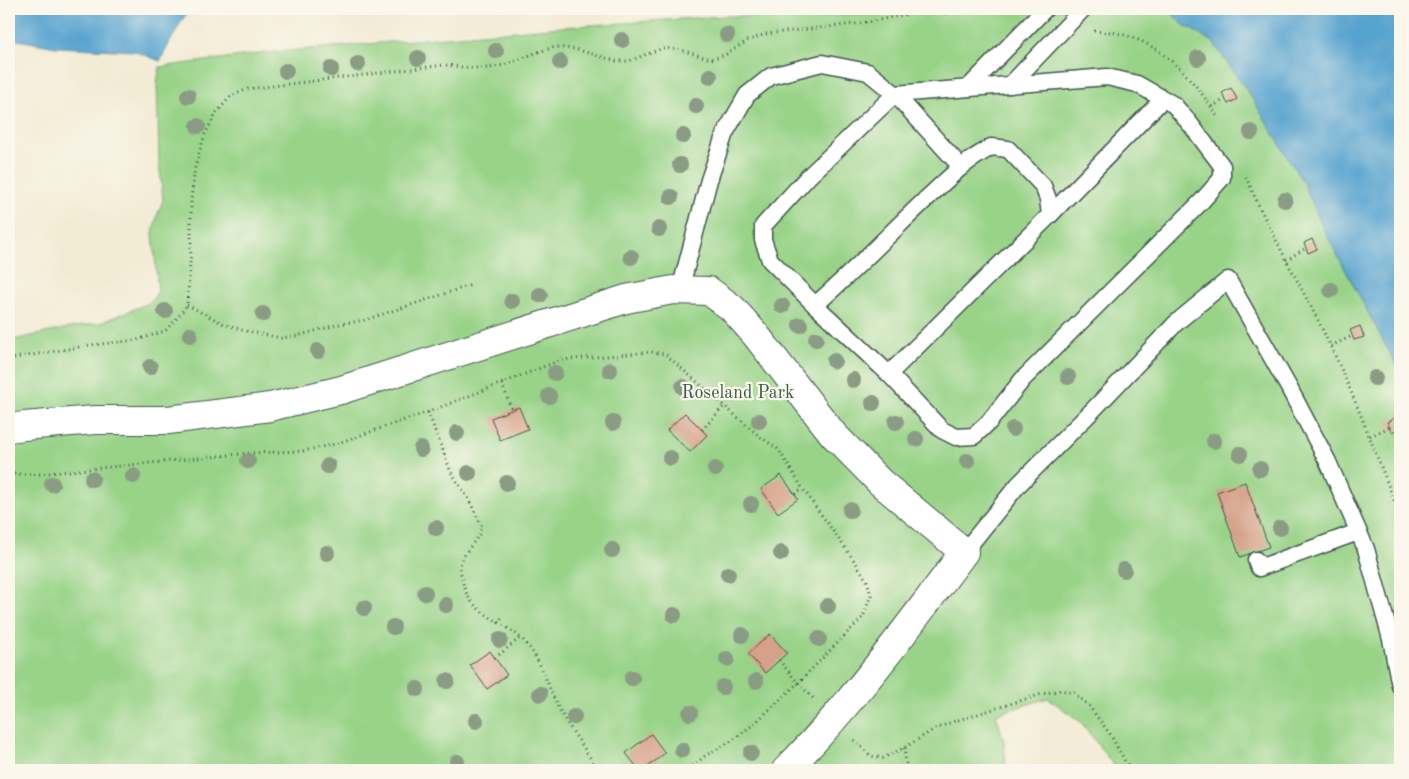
<svg xmlns="http://www.w3.org/2000/svg" width="1409" height="779" font-family="'Old Standard TT',serif">
  <rect width="100%" height="100%" fill="#fbf7ec"/>
  <filter id="ink" filterUnits="userSpaceOnUse"><feTurbulence type="fractalNoise" baseFrequency=".02" numOctaves="2"/><feDisplacementMap in="SourceGraphic" scale="10" xChannelSelector="R" yChannelSelector="G"/><feConvolveMatrix kernelMatrix="1 2 1 2 8 2 1 2 1" color-interpolation-filters="sRGB"/></filter>
  <filter id="wash" filterUnits="userSpaceOnUse"><feTurbulence type="fractalNoise" baseFrequency=".0096" numOctaves="4" result="noise"/><feDisplacementMap in="SourceGraphic" scale="20" xChannelSelector="R" yChannelSelector="G"/><feGaussianBlur stdDeviation="1.12" result="paint"/><feColorMatrix in="noise" values="0 0 0 0 0 0 0 0 0 0 0 0 0 0 0 0 0 1.4 0 .05"/><feComposite in="paint" operator="in"/></filter>
  <g filter="url(#wash)">
    <rect width="100%" height="100%" fill="#f2ebd4"/>
    <!-- green -->
    <path fill="#98d388" stroke="#5c885e" d="M896 9H1168L1181 23 1213 42 1252 98 1304 184 1323 228 1400 372V770H1117L1081 722 1048 698 996 714 1004 741 1006 770H9V341L68 328 100 323 149 303 158 292 153 233 157 216 163 200 159 161 157 82 160 67 264 53 562 27 725 16H831L874 13Z"/>
    <!-- water -->
    <g fill="#56a3cf" stroke="#3a7082">
      <path d="M9 9H190L181 22 160 61 134 51 56 47 17 40 9 36Z"/>
      <path d="M1168 9H1400V372L1323 228 1304 184 1252 98 1213 42 1181 23Z"/>
    </g>
    <g id="blocks">
      <!-- building -->
      <g fill="#d6a188">
        <path d="M1231 88 1237 99 1228 104 1222 93Z"/>
        <path d="M1312 239 1317 249 1308 253 1304 243Z"/>
        <path d="M1360 326 1364 337 1354 340 1350 330Z"/>
        <path d="M519 407 528 429 500 440 491 418Z"/>
        <path d="M685 413 707 435 690 452 667 430Z"/>
        <path d="M1397 417 1400 428 1392 432 1387 422Z"/>
        <path d="M781 475 798 499 778 513 761 489Z"/>
        <path d="M1245 482 1269 547 1240 557 1217 492Z"/>
        <path d="M770 634 787 653 765 673 748 654Z"/>
        <path d="M490 651 507 675 487 689 470 665Z"/>
        <path d="M651 734 665 753 644 770H639L626 753Z"/>
      </g>
    </g>
  </g>
  <g filter="url(#ink)">
    <use href="#blocks" fill-opacity="0" stroke="#3f574c" stroke-width="1"/>
    <g fill="none" stroke-linecap="round" stroke-linejoin="round">
      <defs>
        <g id="lane">
          <path d="M1010 85 1083 9"/>
          <path d="M968 88 1045 9"/>
          <path d="M895 94 961 167"/>
          <path d="M1050 215 1163 99"/>
          <path d="M680 290 709 180 725 133 747 95 771 76 822 63 868 72 895 94 808 177 763 226V240L770 260 815 305C865 262 909 212 959 169 969 160 980 154 991 147L1008 149 1043 186 1048 199 1050 215 889 374 942 430 956 437 974 436 989 422 1023 379 1201 202 1222 178V166L1191 125 1174 105 1137 84 1107 77 895 94"/>
          <path d="M815 305 889 374"/>
          <path d="M964 552 1018 485 1092 411 1177 322 1228 280 1288 386 1328 462 1366 549 1391 639 1400 686"/>
          <path d="M1256 560 1259 568 1358 532"/>
        </g>
        <path id="street" d="M9 428 24 426 95 420H168L270 407 341 390 626 299 673 290 709 291 732 308 755 334 833 434 880 482 964 552C908 627 852 704 786 770"/>
      </defs>
      <!-- lane casing -->
      <use href="#lane" stroke="#3f574c" stroke-width="19"/>
      <!-- street casing -->
      <use href="#street" stroke="#3f574c" stroke-width="30"/>
      <!-- path -->
      <g stroke="#3f574c" stroke-width="3" stroke-dasharray="1 4" stroke-linecap="butt">
        <path d="M1094 31C1103 32 1112 31 1121 34 1163 44 1197 82 1218 118"/>
        <path d="M1212 107 1225 99"/>
        <path d="M1246 177C1271 236 1304 290 1331 347 1357 402 1378 459 1400 516"/>
        <path d="M1286 260 1306 248"/>
        <path d="M187 305 222 323 242 330 281 338 297 336 340 324 365 320 471 285"/>
        <path d="M1331 346 1352 336"/>
        <path d="M9 359 91 345 137 340 165 331 178 317 187 305 191 250V200L195 167 205 134 217 112 231 96 248 89 445 65 470 68H489L504 65 541 51 556 47 575 49 616 61H629L663 48 677 49 711 59 725 55 747 41 765 34 863 23 924 11H934L943 14 958 9"/>
        <path d="M502 384 512 410"/>
        <path d="M428 412 451 472 468 498 482 527C478 542 462 551 460 567 460 570 461 575 462 578 467 614 498 617 521 638 540 656 546 682 557 705 568 728 586 748 597 770"/>
        <path d="M702 430 725 405"/>
        <path d="M1370 436 1390 427"/>
        <path d="M9 474H40L250 453 303 451 335 444 428 412 561 360 651 352 665 354 759 436 778 449 803 489 858 566 867 581 871 595 863 617 798 683 755 723 733 740 705 756 687 770"/>
        <path d="M795 494 803 489"/>
        <path d="M498 623 503 616"/>
        <path d="M495 658 520 638"/>
        <path d="M779 660 798 683 813 698"/>
        <path d="M854 740 871 756 883 758 904 748 933 730 952 722 1042 694 1061 690 1074 693 1089 706 1110 734 1130 770"/>
        <path d="M904 748 907 770"/>
        <path d="M635 770 638 768"/>
      </g>
      <!-- lane -->
      <use href="#lane" stroke="#fff" stroke-width="16"/>
      <!-- street -->
      <use href="#street" stroke="#fff" stroke-width="28"/>
    </g>
    <!-- trees -->
    <g fill="#8b9c85">
      <circle cx="727" cy="35" r="8"/>
      <circle cx="622" cy="40" r="8"/>
      <circle cx="496" cy="51" r="8"/>
      <circle cx="418" cy="58" r="8"/>
      <circle cx="1198" cy="58" r="8"/>
      <circle cx="560" cy="62" r="8"/>
      <circle cx="358" cy="64" r="8"/>
      <circle cx="331" cy="69" r="8"/>
      <circle cx="286" cy="71" r="8"/>
      <circle cx="710" cy="76" r="8"/>
      <circle cx="188" cy="96" r="8"/>
      <circle cx="696" cy="106" r="8"/>
      <circle cx="198" cy="126" r="8"/>
      <circle cx="1251" cy="132" r="8"/>
      <circle cx="683" cy="136" r="8"/>
      <circle cx="680" cy="165" r="8"/>
      <circle cx="671" cy="197" r="8"/>
      <circle cx="1285" cy="200" r="8"/>
      <circle cx="659" cy="229" r="8"/>
      <circle cx="631" cy="257" r="8"/>
      <circle cx="1331" cy="290" r="8"/>
      <circle cx="540" cy="295" r="8"/>
      <circle cx="512" cy="301" r="8"/>
      <circle cx="782" cy="306" r="8"/>
      <circle cx="165" cy="311" r="8"/>
      <circle cx="263" cy="314" r="8"/>
      <circle cx="800" cy="325" r="8"/>
      <circle cx="190" cy="335" r="8"/>
      <circle cx="816" cy="339" r="8"/>
      <circle cx="318" cy="351" r="8"/>
      <circle cx="834" cy="361" r="8"/>
      <circle cx="150" cy="367" r="8"/>
      <circle cx="610" cy="370" r="8"/>
      <circle cx="555" cy="373" r="8"/>
      <circle cx="1068" cy="377" r="8"/>
      <circle cx="1375" cy="378" r="8"/>
      <circle cx="853" cy="380" r="8"/>
      <circle cx="683" cy="387" r="8"/>
      <circle cx="549" cy="396" r="8"/>
      <circle cx="873" cy="403" r="8"/>
      <circle cx="759" cy="421" r="8"/>
      <circle cx="896" cy="422" r="8"/>
      <circle cx="613" cy="423" r="8"/>
      <circle cx="1013" cy="429" r="8"/>
      <circle cx="457" cy="433" r="8"/>
      <circle cx="916" cy="439" r="8"/>
      <circle cx="1214" cy="441" r="8"/>
      <circle cx="421" cy="449" r="8"/>
      <circle cx="1240" cy="454" r="8"/>
      <circle cx="670" cy="458" r="8"/>
      <circle cx="248" cy="461" r="8"/>
      <circle cx="967" cy="461" r="8"/>
      <circle cx="328" cy="466" r="8"/>
      <circle cx="715" cy="469" r="8"/>
      <circle cx="1260" cy="469" r="8"/>
      <circle cx="469" cy="473" r="8"/>
      <circle cx="133" cy="476" r="8"/>
      <circle cx="92" cy="479" r="8"/>
      <circle cx="507" cy="483" r="8"/>
      <circle cx="52" cy="484" r="8"/>
      <circle cx="751" cy="504" r="8"/>
      <circle cx="850" cy="510" r="8"/>
      <circle cx="436" cy="528" r="8"/>
      <circle cx="1280" cy="528" r="8"/>
      <circle cx="612" cy="550" r="8"/>
      <circle cx="327" cy="553" r="8"/>
      <circle cx="781" cy="553" r="8"/>
      <circle cx="1124" cy="570" r="8"/>
      <circle cx="728" cy="574" r="8"/>
      <circle cx="425" cy="593" r="8"/>
      <circle cx="446" cy="605" r="8"/>
      <circle cx="828" cy="606" r="8"/>
      <circle cx="364" cy="608" r="8"/>
      <circle cx="674" cy="615" r="8"/>
      <circle cx="393" cy="627" r="8"/>
      <circle cx="742" cy="635" r="8"/>
      <circle cx="819" cy="639" r="8"/>
      <circle cx="500" cy="640" r="8"/>
      <circle cx="727" cy="659" r="8"/>
      <circle cx="632" cy="678" r="8"/>
      <circle cx="447" cy="681" r="8"/>
      <circle cx="756" cy="681" r="8"/>
      <circle cx="723" cy="687" r="8"/>
      <circle cx="417" cy="689" r="8"/>
      <circle cx="540" cy="694" r="8"/>
      <circle cx="690" cy="713" r="8"/>
      <circle cx="574" cy="717" r="8"/>
      <circle cx="476" cy="721" r="8"/>
      <circle cx="682" cy="750" r="8"/>
      <circle cx="751" cy="753" r="8"/>
      <circle cx="457" cy="762" r="8"/>
    </g>
  </g>
  <g text-anchor="middle" dominant-baseline="central" stroke-width="4.5" stroke-linejoin="round" paint-order="stroke">
    <!-- park labels -->
    <g font-size="18" fill="#375b45" stroke="#fbf7ec">
      <text x="738" y="393">Roseland Park</text>
    </g>
  </g>
  <!-- margin -->
  <rect width="1409" height="779" fill="none" stroke="#fbf7ec" stroke-width="30"/>
</svg>
